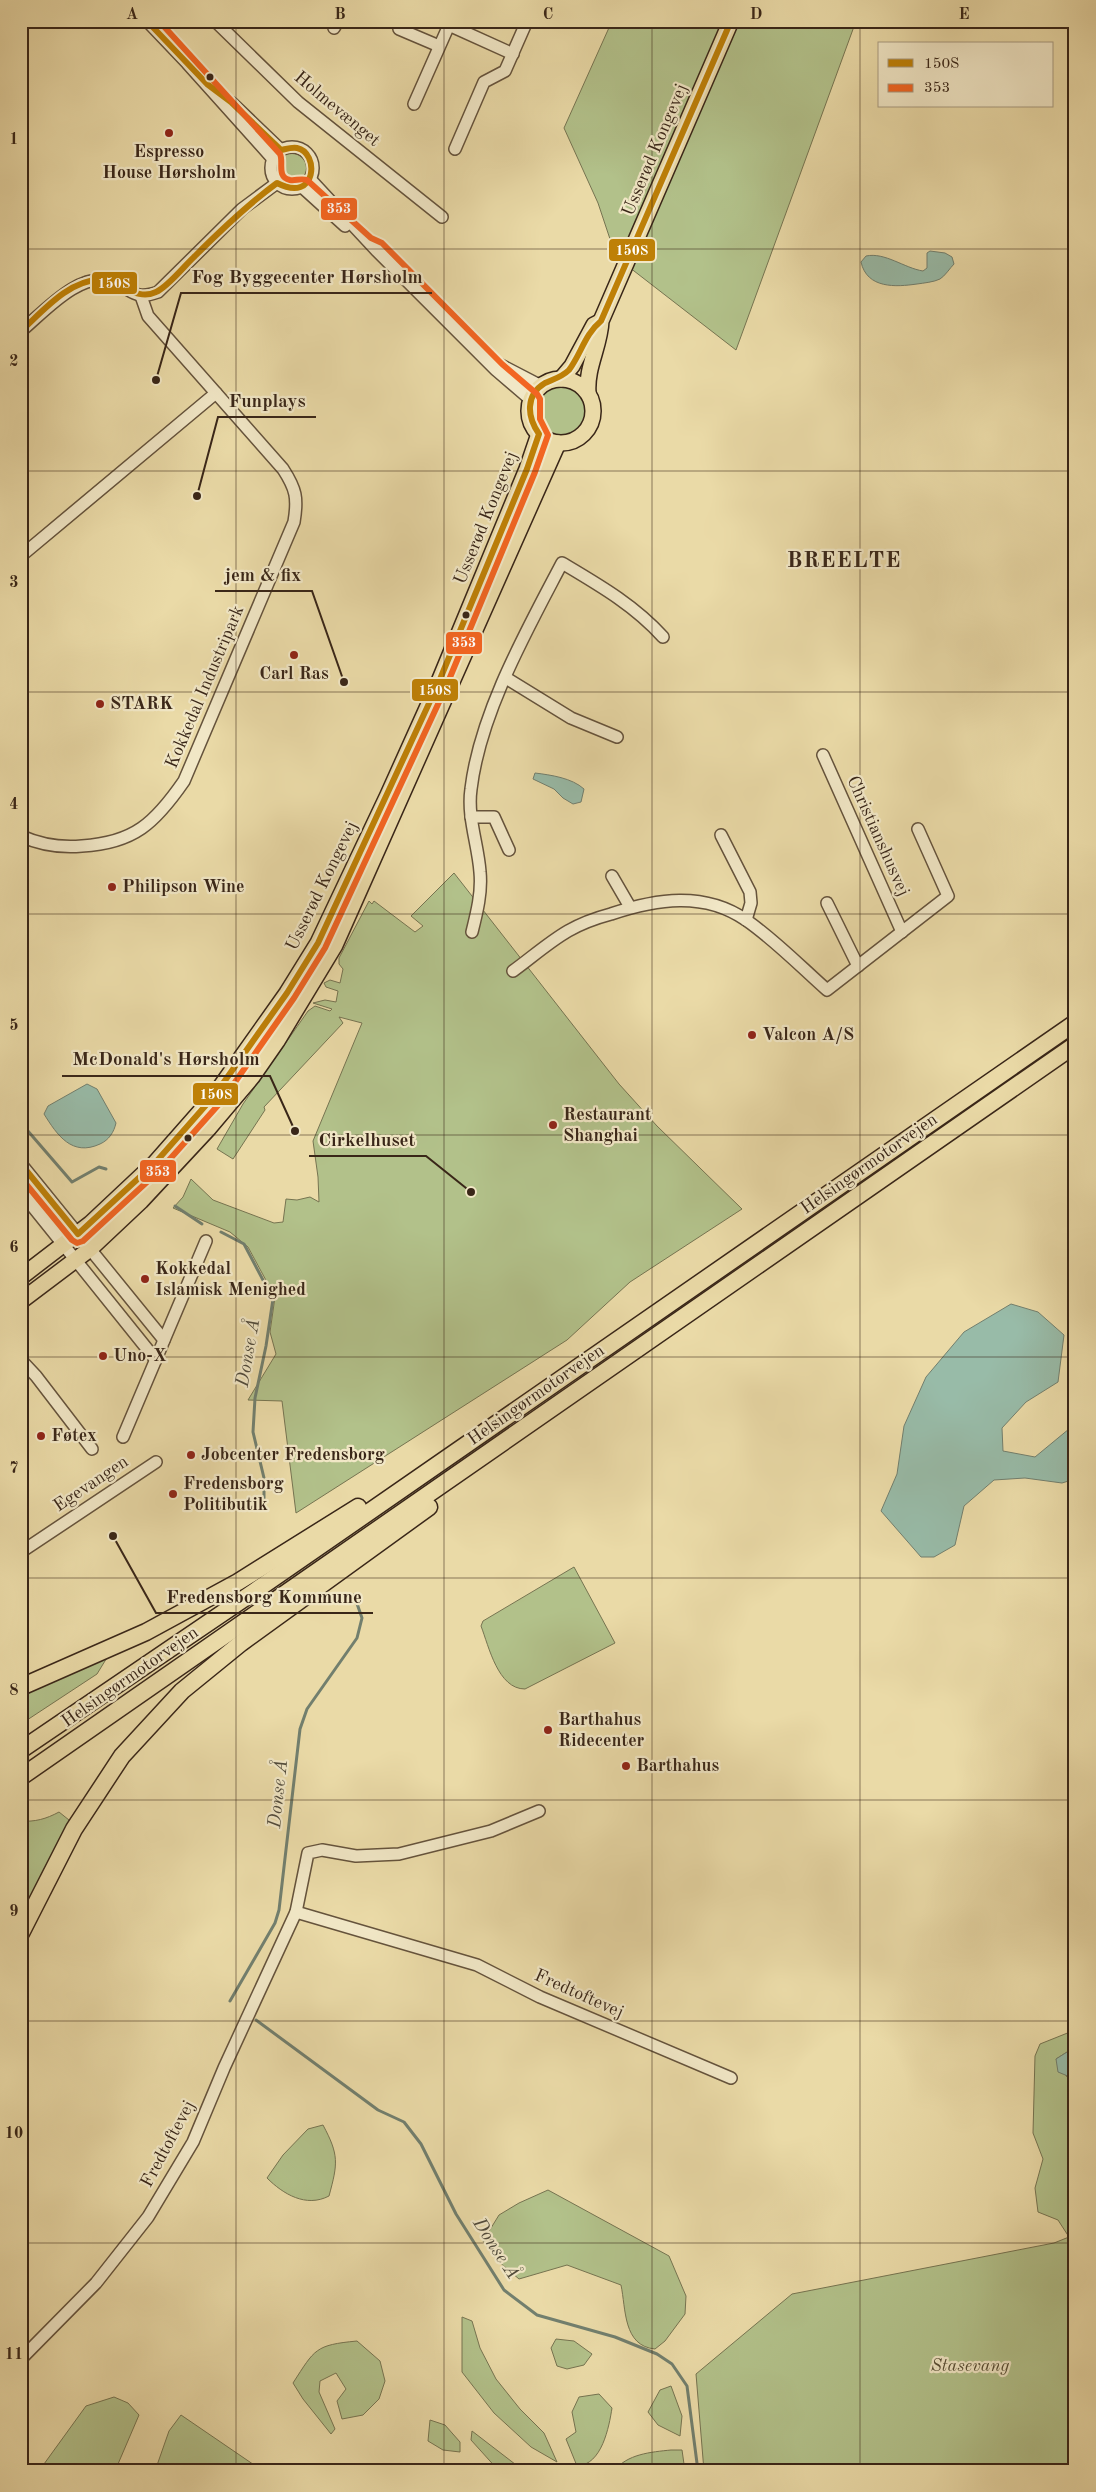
<svg xmlns="http://www.w3.org/2000/svg" width="1096" height="2492" font-family="'Old Standard TT',serif">
  <rect width="100%" height="100%" fill="#eadaa7"/>
  <filter id="stains"><feTurbulence type="fractalNoise" baseFrequency=".004" numOctaves="4"/><feColorMatrix values="0 0 0 0 .2 0 0 0 0 .09 0 0 0 0 .02 0 0 0 .5 -.17"/></filter>
  <radialGradient id="worn" r=".72"><stop offset=".6" stop-color="#630" stop-opacity="0"/><stop offset="1" stop-color="#630" stop-opacity=".3"/></radialGradient>
  <!-- green -->
  <g fill="#b2c18a" stroke="#767451">
    <path d="M612 21H856L736 350 616 257 598 203 564 128Z"/>
    <circle cx="292" cy="168" r="15"/>
    <circle cx="561" cy="411" r="25"/>
    <path d="M454 873 619 1084 657 1126 742 1209 630 1282 567 1340 296 1513 282 1401 248 1400 276 1354 270 1332 275 1297 248 1247 230 1232 173 1208 183 1197 191 1179 213 1200 274 1223 283 1222 286 1199 297 1200 310 1197 319 1202 318 1177 313 1141 362 1023 339 1017 343 1023 264 1107 265 1110 233 1159 217 1149 243 1104 308 1011 315 1006 330 1011 332 1009 313 1003 325 1000 336 1002 338 991 326 987 324 983 330 980 340 983 343 969 339 964V958L369 901 372 904 374 901 415 932 423 926 411 916Z"/>
    <path d="M574 1567 615 1643 525 1689C498 1689 489 1647 481 1626L483 1621Z"/>
    <path d="M108 1656 97 1674 21 1724V1696Z"/>
    <path d="M59 1812 69 1820 68 1827 21 1915V1821C35 1822 46 1819 59 1812Z"/>
    <path d="M1075 2030V2047L1056 2059 1067 2077 1075 2079V2471H704L696 2374 792 2294 1054 2243 1069 2237 1058 2220 1038 2212 1035 2188 1043 2159 1033 2133 1035 2056 1040 2044Z"/>
    <path d="M323 2125C339 2155 338 2163 329 2196 306 2208 283 2194 267 2178L283 2155 308 2129Z"/>
    <path d="M548 2190 669 2256 686 2296 685 2314 665 2341 655 2349C623 2346 626 2309 621 2285L567 2265 519 2279 498 2261 483 2241 499 2215 519 2203Z"/>
    <path d="M462 2317 472 2321 480 2348 496 2379 520 2409 544 2433 557 2462 531 2447 494 2413 462 2372Z"/>
    <path d="M556 2339 574 2341 592 2354 584 2365 567 2369 557 2366 551 2348Z"/>
    <path d="M357 2341 380 2361 385 2381 379 2399 363 2415 342 2419 337 2401 346 2389 336 2373 320 2381 319 2392 335 2429 331 2434 303 2399 293 2383C315 2349 315 2345 357 2341Z"/>
    <path d="M671 2386 682 2416 680 2436 658 2425 648 2412 660 2390Z"/>
    <path d="M599 2394 612 2408C609 2427 602 2465 577 2466L566 2439 576 2432 572 2412 579 2397Z"/>
    <path d="M114 2397 128 2403 139 2415 115 2471H47L44 2464 86 2406Z"/>
    <path d="M181 2415 263 2471H155L169 2431Z"/>
    <path d="M430 2420 445 2425 460 2442V2452L443 2450 428 2441Z"/>
    <path d="M472 2431 524 2471H499L471 2440Z"/>
    <path d="M671 2450H682L685 2471H614C627 2454 651 2452 671 2450Z"/>
  </g>
  <!-- water -->
  <g fill="#98bba8" stroke="#727f6e">
    <path d="M930 251 945 253 952 257 954 264C950 268 945 276 940 279 934 282 924 283 917 284 896 287 867 289 861 262L866 256C885 252 904 268 923 271L927 268V253Z"/>
    <path d="M535 773C551 775 572 778 584 789L581 802 573 804 563 798 554 789 533 779Z"/>
    <path d="M87 1084 97 1089 116 1123C114 1132 109 1140 100 1144 72 1157 57 1135 44 1114L48 1106Z"/>
    <path d="M1011 1304 1038 1312 1064 1335 1058 1382 1026 1402 1002 1428 1003 1451 1035 1457 1075 1424V1479L1062 1483 1025 1478 994 1480 964 1506 955 1545 934 1557H921L881 1511 897 1474 904 1426 926 1377 964 1332Z"/>
    <path d="M1075 2047V2079L1058 2072 1056 2059Z"/>
  </g>
  <g fill="none" stroke-linecap="round" stroke-linejoin="round">
    <!-- stream -->
    <g stroke="#727f6e" stroke-width="3">
      <path d="M21 1123 72 1182 99 1167 106 1169"/>
      <path d="M175 1206 202 1224"/>
      <path d="M221 1232 244 1244 273 1299 266 1346 255 1398 253 1432 264 1478V1499"/>
      <path d="M230 2001 275 1923 279 1910 300 1729 307 1709 357 1638 362 1618 354 1595"/>
      <path d="M256 2020 378 2110 404 2122 421 2144 456 2214 504 2290 537 2315 615 2337 657 2354 672 2364 687 2386 698 2471"/>
    </g>
    <defs>
      <g id="minor">
        <path d="M147 21 187 63 273 159"/>
        <path d="M215 21 298 102 442 217"/>
        <path d="M440 21 513 54"/>
        <path d="M334 28 338 21"/>
        <path d="M399 29 439 46"/>
        <path d="M232 103 281 150"/>
        <path d="M414 104 449 25"/>
        <circle cx="292" cy="168" r="21"/>
        <path d="M455 149 484 82 505 71 527 21"/>
        <path d="M310 179 376 250 496 370 531 400"/>
        <path d="M302 187 345 226"/>
        <path d="M21 331C43 313 81 269 112 282 133 289 133 301 158 292L242 209 277 183"/>
        <path d="M493 361 541 386"/>
        <path d="M21 556 216 393"/>
        <path d="M506 678 571 718 617 737"/>
        <path d="M823 755 902 932"/>
        <path d="M471 817H494L509 850"/>
        <path d="M721 835 750 892 751 903 746 920"/>
        <path d="M21 836C41 845 60 848 82 846 134 843 155 823 184 781L294 522C298 498 296 489 283 469L148 316 141 296"/>
        <path d="M612 876 630 907"/>
        <path d="M827 903 858 966"/>
        <path d="M472 932C477 912 482 892 480 872 478 844 467 817 471 789 480 713 527 630 562 563 599 585 634 605 663 637"/>
        <path d="M513 971C531 958 549 942 568 931 582 923 596 918 611 914 656 899 704 891 746 920 775 940 801 967 827 990L948 896 918 829"/>
        <path d="M21 1164 164 1340"/>
        <path d="M21 1192 156 1360"/>
        <path d="M21 1360 36 1376 92 1449"/>
        <path d="M123 1437 206 1241"/>
        <path d="M21 1552 156 1462"/>
        <path d="M296 1912 477 1965 540 1997 731 2078"/>
        <path d="M21 2359 96 2283 148 2217 193 2142 224 2068 296 1912 308 1853 322 1850 356 1856 399 1854 491 1831 539 1811"/>
      </g>
      <g id="major">
        <path d="M561 379 572 366 594 325 600 322"/>
        <circle cx="561" cy="411" r="32"/>
        <path d="M588 393C586 367 600 346 601 321L731 21"/>
        <path d="M21 1277 90 1224 155 1163 214 1096 287 993 318 943 388 795 438 684 527 469 539 434"/>
        <path d="M21 1301 90 1249 141 1201 209 1128 252 1077 277 1041 335 945 558 443"/>
      </g>
      <g id="highway">
        <path d="M21 1687 146 1632 238 1582 358 1507"/>
        <path d="M21 1750 255 1591 1075 1023"/>
        <path d="M21 1777 1075 1045"/>
        <path d="M21 1933 74 1829 122 1756 182 1691 241 1643 429 1507"/>
      </g>
    </defs>
    <!-- minor casing -->
    <use href="#minor" stroke="#65533c" stroke-width="14"/>
    <!-- major casing -->
    <use href="#major" stroke="#392618" stroke-width="18"/>
    <!-- highway casing -->
    <use href="#highway" stroke="#392618" stroke-width="19"/>
    <!-- minor -->
    <use href="#minor" stroke="#f1e7c6" stroke-width="11"/>
    <!-- major -->
    <use href="#major" stroke="#eadaa7" stroke-width="15"/>
    <!-- highway -->
    <use href="#highway" stroke="#eadaa7" stroke-width="16"/>
    <defs>
      <g id="bus-1">
        <path d="M21 331C42 312 69 280 99 280 120 279 135 302 156 292 168 287 185 265 195 256 221 230 247 205 277 183 318 204 319 152 297 148 292 147 286 149 281 150L231 102 207 84 147 21"/>
        <path d="M21 1164 78 1234 155 1163 214 1096 287 993 318 943 438 684 527 469 539 434C527 417 525 395 545 383 554 379 562 377 569 370 581 354 585 334 601 321L731 21"/>
      </g>
      <path id="bus-2" d="M21 1178 72 1240 77 1243 83 1241 161 1169 221 1102 294 998 325 948 446 687 535 472 548 435 540 419V399L537 394 502 364 382 243 371 238 307 180C300 178 296 181 290 180 276 177 284 162 280 154L159 21"/>
    </defs>
    <!-- bus-1 casing -->
    <use href="#bus-1" stroke="#f1e7c6" stroke-width="10"/>
    <!-- bus-2 casing -->
    <use href="#bus-2" stroke="#f1e7c6" stroke-width="10"/>
    <!-- bus-1 -->
    <use href="#bus-1" stroke="#be8007" stroke-width="6"/>
    <!-- bus-2 -->
    <use href="#bus-2" stroke="#f26522" stroke-width="6"/>
  </g>
  <!-- grid -->
  <path fill="none" stroke="#392618" stroke-width="1" stroke-opacity="0.55" d="M236 21V2471M444 21V2471M652 21V2471M860 21V2471M21 249H1075M21 471H1075M21 692H1075M21 914H1075M21 1135H1075M21 1357H1075M21 1578H1075M21 1800H1075M21 2021H1075M21 2243H1075"/>
  <!-- markers -->
  <g fill="#392618" stroke="#f1e7c6" stroke-width="2">
    <circle cx="210" cy="77" r="4.5"/>
    <circle cx="466" cy="615" r="4.5"/>
    <circle cx="188" cy="1138" r="4.5"/>
  </g>
  <g fill="#8f2418" stroke="#f1e7c6" stroke-width="2">
    <circle cx="169" cy="133" r="5"/>
    <circle cx="294" cy="655" r="5"/>
    <circle cx="100" cy="704" r="5"/>
    <circle cx="112" cy="887" r="5"/>
    <circle cx="752" cy="1035" r="5"/>
    <circle cx="553" cy="1125" r="5"/>
    <circle cx="145" cy="1279" r="5"/>
    <circle cx="103" cy="1356" r="5"/>
    <circle cx="41" cy="1436" r="5"/>
    <circle cx="191" cy="1455" r="5"/>
    <circle cx="173" cy="1494" r="5"/>
    <circle cx="548" cy="1730" r="5"/>
    <circle cx="626" cy="1766" r="5"/>
  </g>
  <g text-anchor="middle" dominant-baseline="central" stroke-width="4.5" stroke-linejoin="round" paint-order="stroke">
    <!-- street labels -->
    <g font-size="18" fill="#392618" stroke="#f1e7c6">
      <text transform="translate(337 109) rotate(40)">Holmevænget</text>
      <text transform="translate(655 150) rotate(-67)">Usserød Kongevej</text>
      <text transform="translate(486 518) rotate(-68)">Usserød Kongevej</text>
      <text transform="translate(205 687) rotate(-67)">Kokkedal Industripark</text>
      <text transform="translate(878 836) rotate(66)">Christianshusvej</text>
      <text transform="translate(322 886) rotate(-64)">Usserød Kongevej</text>
      <text transform="translate(869 1164) rotate(-35)">Helsingørmotorvejen</text>
      <text transform="translate(536 1395) rotate(-35)">Helsingørmotorvejen</text>
      <text transform="translate(91 1484) rotate(-34)">Egevangen</text>
      <text transform="translate(130 1677) rotate(-35)">Helsingørmotorvejen</text>
      <text transform="translate(579 1994) rotate(24)">Fredtoftevej</text>
      <text transform="translate(168 2144) rotate(-62)">Fredtoftevej</text>
    </g>
    <!-- poi labels -->
    <g font-size="18" font-weight="bold" fill="#392618" stroke="#f1e7c6" text-anchor="start">
      <text x="169" y="152" text-anchor="middle">Espresso<tspan x="169" dy="21">House Hørsholm</tspan></text>
      <text x="294" y="674" text-anchor="middle">Carl Ras</text>
      <text x="110" y="704">STARK</text>
      <text x="122" y="887">Philipson Wine</text>
      <text x="762" y="1035">Valcon A/S</text>
      <text x="563" y="1115">Restaurant<tspan x="563" dy="21">Shanghai</tspan></text>
      <text x="155" y="1269">Kokkedal<tspan x="155" dy="21">Islamisk Menighed</tspan></text>
      <text x="113" y="1356">Uno-X</text>
      <text x="51" y="1436">Føtex</text>
      <text x="201" y="1455">Jobcenter Fredensborg</text>
      <text x="183" y="1484">Fredensborg<tspan x="183" dy="21">Politibutik</tspan></text>
      <text x="558" y="1720">Barthahus<tspan x="558" dy="21">Ridecenter</tspan></text>
      <text x="636" y="1766">Barthahus</text>
    </g>
    <!-- park labels -->
    <g font-size="18" font-style="italic" fill="#574d34" stroke="#f1e7c6">
      <text x="970" y="2366">Stasevang</text>
    </g>
    <!-- water labels -->
    <g font-size="19" font-style="italic" fill="#514b3c" stroke="#f1e7c6">
      <text transform="translate(249 1353) rotate(-80)">Donse Å</text>
      <text transform="translate(279 1794) rotate(-84)">Donse Å</text>
      <text transform="translate(495 2249) rotate(57)">Donse Å</text>
    </g>
    <!-- district labels -->
    <g font-size="22" font-weight="bold" letter-spacing="1" fill="#392618" stroke="#f1e7c6">
      <text x="844" y="561">BREELTE</text>
    </g>
  </g>
  <!-- callouts -->
  <path fill="none" stroke="#392618" stroke-width="2" d="M156 380L181 293H432M197 496L218 417H316M344 682L312 591H215M295 1131L270 1076H62M471 1192L426 1156H309M113 1536L156 1613H373"/>
  <g fill="#392618" stroke="#f1e7c6" stroke-width="2">
    <circle cx="156" cy="380" r="5"/>
    <circle cx="197" cy="496" r="5"/>
    <circle cx="344" cy="682" r="5"/>
    <circle cx="295" cy="1131" r="5"/>
    <circle cx="471" cy="1192" r="5"/>
    <circle cx="113" cy="1536" r="5"/>
  </g>
  <g font-size="19" text-anchor="middle" font-weight="bold" fill="#392618" stroke="#f1e7c6" stroke-width="4.5" stroke-linejoin="round" paint-order="stroke">
    <text x="307" y="283">Fog Byggecenter Hørsholm</text>
    <text x="267" y="407">Funplays</text>
    <text x="263" y="581">jem &amp; fix</text>
    <text x="166" y="1065">McDonald's Hørsholm</text>
    <text x="367" y="1146">Cirkelhuset</text>
    <text x="264" y="1603">Fredensborg Kommune</text>
  </g>
  <g stroke="#f1e7c6" stroke-width="2">
    <rect x="320" y="197" width="38" height="24" rx="5" fill="#f26522"/>
    <rect x="608" y="238" width="48" height="24" rx="5" fill="#be8007"/>
    <rect x="91" y="271" width="47" height="24" rx="5" fill="#be8007"/>
    <rect x="445" y="631" width="38" height="24" rx="5" fill="#f26522"/>
    <rect x="411" y="678" width="48" height="24" rx="5" fill="#be8007"/>
    <rect x="192" y="1082" width="47" height="24" rx="5" fill="#be8007"/>
    <rect x="139" y="1159" width="38" height="24" rx="5" fill="#f26522"/>
  </g>
  <g font-size="14" text-anchor="middle" font-weight="bold" fill="#fff">
    <text x="339" y="213">353</text>
    <text x="632" y="255">150S</text>
    <text x="114" y="288">150S</text>
    <text x="464" y="647">353</text>
    <text x="435" y="695">150S</text>
    <text x="216" y="1099">150S</text>
    <text x="158" y="1176">353</text>
  </g>
  <!-- margin -->
  <rect width="1096" height="2492" fill="none" stroke="#eadaa7" stroke-width="55"/>
  <!-- legend -->
  <rect x="878" y="42" width="175" height="65" fill="#f1e7c6" stroke="#a79a80"/>
  <rect x="888" y="59" width="25" height="8" fill="#be8007" stroke="#a79a80"/>
  <text x="924" y="68" font-size="15" fill="#392618">150S</text>
  <rect x="888" y="84" width="25" height="8" fill="#f26522" stroke="#a79a80"/>
  <text x="924" y="92" font-size="15" fill="#392618">353</text>
  <rect x="28" y="28" width="1040" height="2436" fill="none" stroke="#392618" stroke-width="2"/>
  <g font-size="16" text-anchor="middle" font-weight="bold" fill="#392618">
    <text x="132" y="19">A</text>
    <text x="340" y="19">B</text>
    <text x="548" y="19">C</text>
    <text x="756" y="19">D</text>
    <text x="964" y="19">E</text>
    <text x="14" y="144">1</text>
    <text x="14" y="366">2</text>
    <text x="14" y="587">3</text>
    <text x="14" y="809">4</text>
    <text x="14" y="1030">5</text>
    <text x="14" y="1252">6</text>
    <text x="14" y="1473">7</text>
    <text x="14" y="1695">8</text>
    <text x="14" y="1916">9</text>
    <text x="14" y="2138">10</text>
    <text x="14" y="2359">11</text>
  </g>
  <rect width="100%" height="100%" filter="url(#stains)"/>
  <rect width="100%" height="100%" fill="url(#worn)"/>
</svg>
